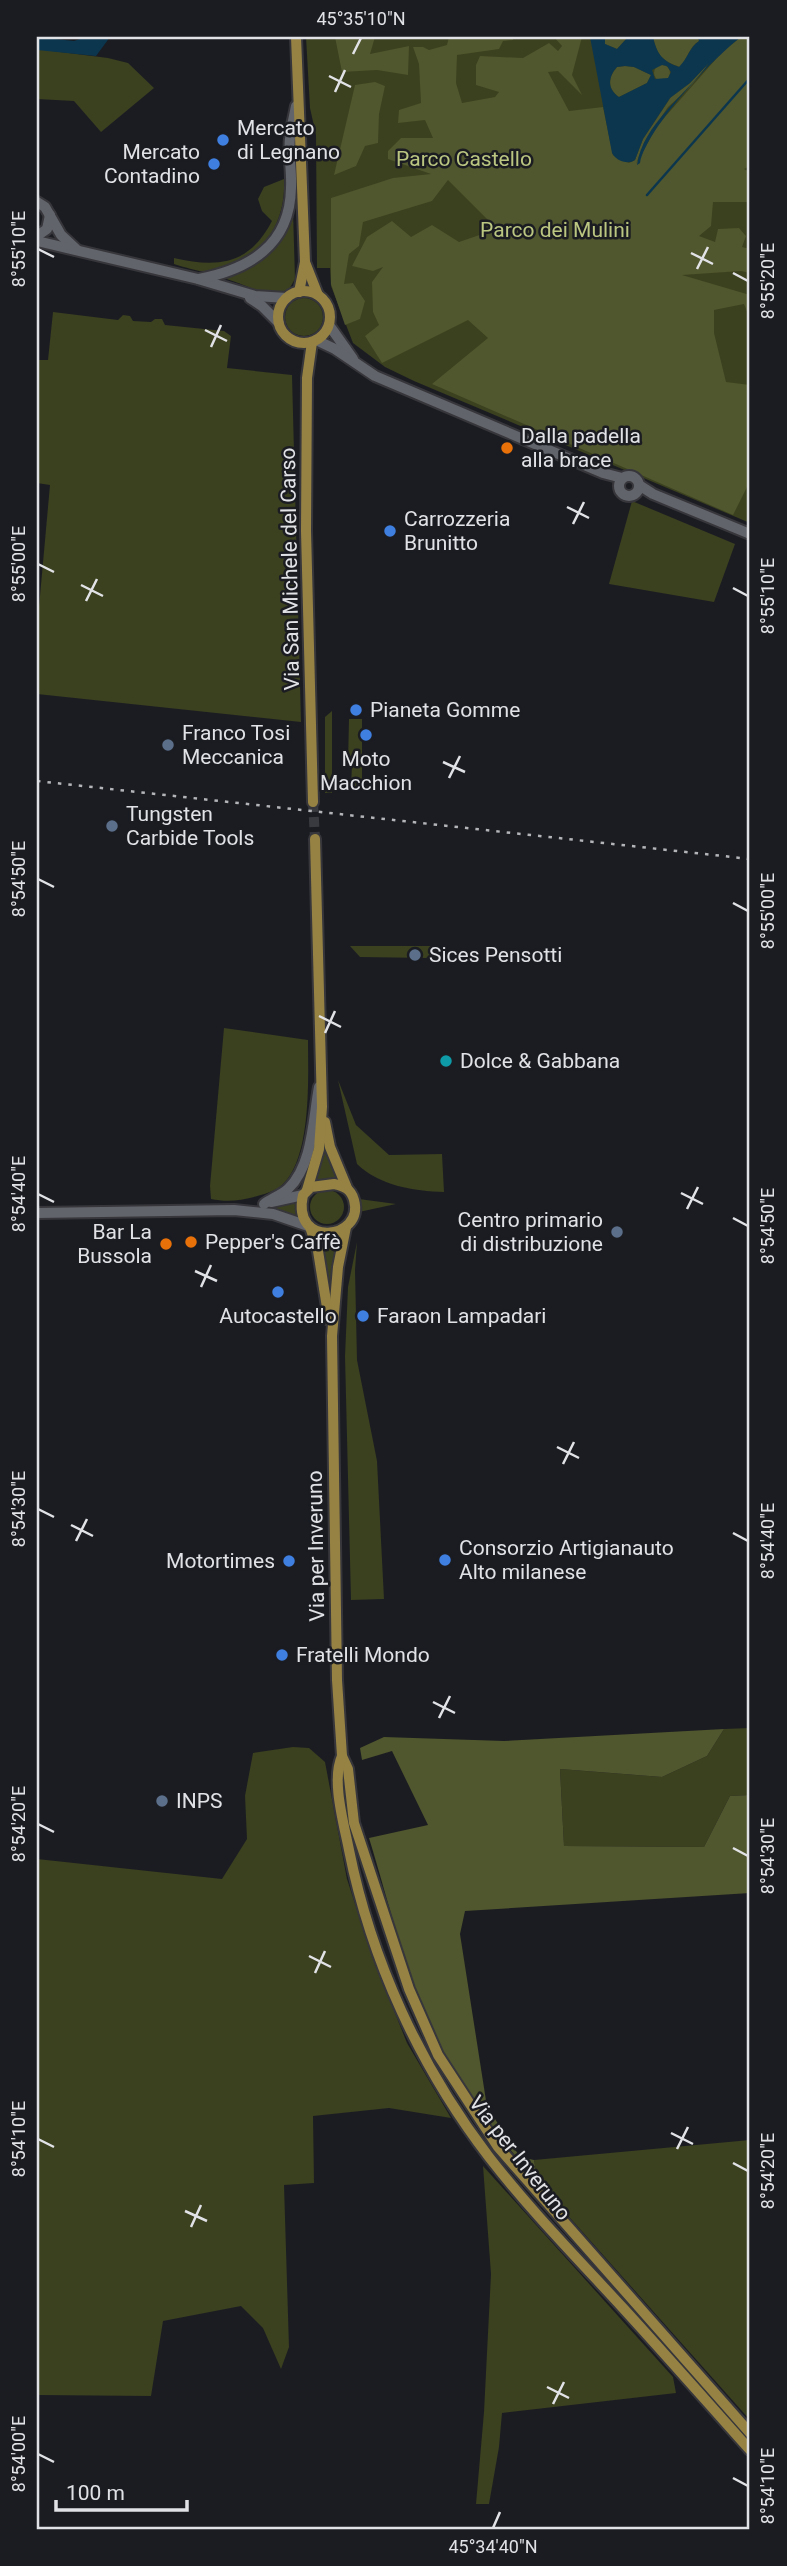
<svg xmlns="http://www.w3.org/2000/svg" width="787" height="2566" font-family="Roboto,sans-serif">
  <rect width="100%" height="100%" fill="#1a1c22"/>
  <!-- green -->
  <g fill="#3b401f">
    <path d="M306 37H750V523L414 381 385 367 353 343 331 286 330 268H317L316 135 310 108Z"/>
    <path d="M37 49 108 58 128 63 154 88 101 132 74 101 37 99Z"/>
    <path d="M284 179C286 217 269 251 232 265 224 268 215 272 206 272 196 271 184 267 174 264V258C218 268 249 265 272 221L262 211 258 199 264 187Z"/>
    <path d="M293 210 295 279 288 291C263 299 246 283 222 278 265 266 275 248 293 210Z"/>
    <circle cx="304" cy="317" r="19"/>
    <path d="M53 312 118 320 123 315 130 316 133 321 151 322 155 319H162L165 325 224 331 231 336 227 368 292 375 301 722 37 694V629L50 485 37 483V360H48Z"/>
    <path d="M632 501 735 544 714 602 609 584Z"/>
    <path d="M332 711V793H325V717Z"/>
    <path d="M349 719H362V787H351L352 764 348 763Z"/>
    <path d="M350 946H436L438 951 426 958 360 957Z"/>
    <path d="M224 1028 308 1040C308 1077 313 1170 275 1190 269 1193 260 1195 254 1197 240 1201 225 1202 211 1199L210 1186Z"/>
    <path d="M338 1080 356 1125 389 1155 442 1154 444 1192C414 1191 380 1186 357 1164Z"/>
    <path d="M324 1137 337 1179 314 1181Z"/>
    <circle cx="327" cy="1207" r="17"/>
    <path d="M359 1199 396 1204 359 1212Z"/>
    <path d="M296 1200 297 1217 259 1209Z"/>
    <path d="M317 1236 329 1238 339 1236 331 1298Z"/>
    <path d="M357 1242 355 1270 357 1360 377 1461 384 1599 351 1600 345 1356 348 1287Z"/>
    <path d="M750 1728V1795L730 1796 704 1847 564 1846 560 1769 662 1777 707 1756 724 1729Z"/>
    <path d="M293 1747 309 1748 325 1762 347 1879 371 1953 407 2043 451 2118 389 2108 313 2116 314 2183 284 2185 289 2347 281 2369 263 2328 241 2306 163 2321 151 2396 37 2395V1859L222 1879 247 1839 245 1796 253 1753Z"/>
    <path d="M750 2140V2420L538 2182 534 2160Z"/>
    <path d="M483 2166 673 2377 676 2393 502 2413 499 2447 489 2504H476L484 2412 491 2274Z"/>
  </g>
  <!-- forest -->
  <g fill="#50562d">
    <path d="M335 37H375L370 54 409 46 408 75 377 70 342 72Z"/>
    <path d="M449 37H514L513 40 503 41 499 49 457 55 456 83 462 103 495 97 499 92 476 85V65L480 56 523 58 549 43 558 51 562 46 554 37H582L572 75 582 95 558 71 548 72 569 111 603 107 613 155 629 163 635 160 643 139 671 97 690 83 712 60 690 87 668 107 645 141 636 164 657 126 723 51 741 37H750V166L744 169 750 172V202H713L711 226 699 236 715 242 718 229 739 228 746 236 742 247 750 249V273L741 271 682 275 750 295V319L744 304 714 310V333L726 382 750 385V481L733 515 432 384 488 338 468 320 382 363 365 336 379 325 373 312 372 282 383 267 373 271 352 266 367 237 392 221 411 237 432 225 459 242 497 229 448 180 432 201 363 222 359 246 349 254 344 284 353 283 365 301 360 319 345 325 331 284V198L393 178 431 174 388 159V151L401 138H433L425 120 398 123 399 110 421 103 419 64 413 47H423L429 50 447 45Z"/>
    <path d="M605 37H628L617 49 605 44Z"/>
    <path d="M653 37H698L699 41C689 47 688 58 680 67 662 61 657 55 653 37Z"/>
    <circle cx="662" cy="73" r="8"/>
    <path d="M625 66 634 67 651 75 647 83 619 97C607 89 608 77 617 67Z"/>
    <path d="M375 82 385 86 379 114 378 143 365 146 356 166 334 175 355 85Z"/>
    <path d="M724 1729 707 1756 662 1777 560 1769 564 1846 704 1847 730 1796 750 1795V1893L465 1911 460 1934 487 2107 520 2157 534 2160 538 2182C503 2143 469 2099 443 2052 408 1985 391 1910 369 1838L428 1825 392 1751 362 1760 360 1748 384 1737 504 1741Z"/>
  </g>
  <!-- water -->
  <g fill="#0c364e" fill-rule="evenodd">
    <path d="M37 37 74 41 86 37H110L96 56 37 50Z"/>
    <path d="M590 37H605V44L617 49 628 37H653C657 54 662 61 679 67 688 58 689 48 699 41L698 37H741C711 60 647 128 640 163L637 165C643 124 685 96 709 63L690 83 670 98 643 139 635 160C628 165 616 161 612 153ZM662 65 667 66 671 72 668 78 655 79 652 70ZM625 66 634 67 651 75 647 83 619 97C607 89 608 77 617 67Z"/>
  </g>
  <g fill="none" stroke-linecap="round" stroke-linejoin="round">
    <!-- stream -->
    <path stroke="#0c364e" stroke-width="2.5" d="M647 195 750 78"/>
    <!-- primary-tunnel -->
    <path stroke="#383a3f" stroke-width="10" stroke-dasharray="10 5" stroke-linecap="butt" d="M313 802 315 839"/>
    <defs>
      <g id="secondary">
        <path d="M37 202 45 207 61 235 76 249"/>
        <path d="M37 236 47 229 50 215"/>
        <path d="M37 241 198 279 255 296 287 298"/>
        <path d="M199 279C250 269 290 245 291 188 292 171 288 154 290 138 291 128 294 117 296 106"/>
        <path d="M250 298 262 306 279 323"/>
        <path d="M329 325 353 359"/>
        <path d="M316 340 335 349 375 376 603 473 622 478"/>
        <circle cx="629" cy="486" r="10"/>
        <path d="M639 485 653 494 750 534"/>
        <path d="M271 1202 303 1195"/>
        <path d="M264 1204C271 1199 281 1195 288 1189 313 1165 313 1119 319 1087"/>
        <path d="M37 1213 234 1210 273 1214 308 1226"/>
      </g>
      <g id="primary">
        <path d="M296 37 305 262 299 292"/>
        <path d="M305 262 318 295"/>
        <circle cx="304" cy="317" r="26"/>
        <path d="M312 342 307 378 306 531 313 802"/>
        <path d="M325 1122 330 1147 347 1188"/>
        <path d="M334 1184C344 1186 351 1189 354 1200 365 1240 291 1249 303 1195L311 1187Z"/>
        <path d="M307 1190 319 1149 322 1107 315 839"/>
        <path d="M310 1227 318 1251 329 1320"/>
        <path d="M346 1227 338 1267 332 1336 337 1680 342 1756 348 1769 354 1823 409 1989 438 2055 498 2147 750 2433"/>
        <path d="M342 1756C331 1780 344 1824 349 1850 371 1960 420 2067 489 2157 530 2210 577 2258 623 2308 666 2355 708 2403 750 2450"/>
      </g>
    </defs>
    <!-- secondary casing -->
    <use href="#secondary" stroke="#36363b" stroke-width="14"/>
    <!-- primary casing -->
    <use href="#primary" stroke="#36363b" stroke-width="14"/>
    <!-- secondary -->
    <use href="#secondary" stroke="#62646b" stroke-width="10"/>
    <!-- primary -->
    <use href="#primary" stroke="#968243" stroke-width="10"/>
    <!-- rail -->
    <path stroke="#b4b5b9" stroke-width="2.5" stroke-dasharray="3.5 7" stroke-linecap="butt" d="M37 781 750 859"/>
  </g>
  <!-- ticks -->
  <path fill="none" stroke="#e1e2e6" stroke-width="2.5" d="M353 54 361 38M329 76 351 87M335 92 345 70M38 249 54 257M691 253 713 264M697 269 708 247M733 273 748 281M205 330 227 341M211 347 221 325M567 507 589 518M573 524 584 502M38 564 54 572M81 585 103 596M733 588 748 596M86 601 97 579M443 762 465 772M449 778 460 756M38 879 54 887M733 903 748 911M319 1016 341 1027M325 1033 335 1011M681 1193 703 1204M38 1194 54 1202M687 1209 698 1187M733 1218 748 1226M195 1271 217 1281M201 1287 211 1265M557 1447 579 1458M563 1464 574 1442M38 1509 54 1517M71 1525 93 1536M733 1533 748 1541M76 1541 87 1519M433 1702 455 1713M439 1718 450 1696M38 1824 54 1832M733 1848 748 1856M309 1956 331 1967M315 1973 325 1951M671 2133 693 2144M38 2139 54 2147M677 2149 688 2127M733 2163 748 2171M185 2211 207 2221M191 2227 201 2205M547 2387 569 2398M553 2404 564 2382M38 2454 54 2462M733 2478 748 2486M493 2528 500 2512"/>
  <!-- markers -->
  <g fill="#3f7fe0" stroke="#1a1c22" stroke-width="2.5">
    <circle cx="223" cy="140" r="7"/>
    <circle cx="214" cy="164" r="7"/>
    <circle cx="390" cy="531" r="7"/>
    <circle cx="356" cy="710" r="7"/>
    <circle cx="366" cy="735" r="7"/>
    <circle cx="278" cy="1292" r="7"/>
    <circle cx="363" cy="1316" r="7"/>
    <circle cx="445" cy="1560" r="7"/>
    <circle cx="289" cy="1561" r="7"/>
    <circle cx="282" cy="1655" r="7"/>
  </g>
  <g fill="#e8710a" stroke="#1a1c22" stroke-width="2.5">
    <circle cx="507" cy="448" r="7"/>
    <circle cx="191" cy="1242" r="7"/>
    <circle cx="166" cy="1244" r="7"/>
  </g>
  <g fill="#5c6f8a" stroke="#1a1c22" stroke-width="2.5">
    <circle cx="168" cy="745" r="7"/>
    <circle cx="112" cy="826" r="7"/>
    <circle cx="415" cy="955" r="7"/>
    <circle cx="617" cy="1232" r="7"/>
    <circle cx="162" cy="1801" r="7"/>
  </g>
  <circle fill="#0f9aa8" stroke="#1a1c22" stroke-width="2.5" cx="446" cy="1061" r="7"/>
  <g text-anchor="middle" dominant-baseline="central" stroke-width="5" stroke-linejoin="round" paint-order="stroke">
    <!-- poi labels -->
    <g font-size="21" fill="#e1e2e6" stroke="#1a1c22" text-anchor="start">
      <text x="237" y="128">Mercato<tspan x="237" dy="24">di Legnano</tspan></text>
      <text x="200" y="152" text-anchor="end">Mercato<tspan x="200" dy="24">Contadino</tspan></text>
      <text x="521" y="436">Dalla padella<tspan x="521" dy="24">alla brace</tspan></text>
      <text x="404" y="519">Carrozzeria<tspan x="404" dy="24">Brunitto</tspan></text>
      <text x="370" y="710">Pianeta Gomme</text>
      <text x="182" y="733">Franco Tosi<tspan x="182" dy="24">Meccanica</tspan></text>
      <text x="366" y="759" text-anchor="middle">Moto<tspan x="366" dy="24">Macchion</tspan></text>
      <text x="126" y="814">Tungsten<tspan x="126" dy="24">Carbide Tools</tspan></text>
      <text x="429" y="955">Sices Pensotti</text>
      <text x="460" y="1061">Dolce &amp; Gabbana</text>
      <text x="603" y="1220" text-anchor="end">Centro primario<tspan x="603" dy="24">di distribuzione</tspan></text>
      <text x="152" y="1232" text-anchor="end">Bar La<tspan x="152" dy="24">Bussola</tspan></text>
      <text x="205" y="1242">Pepper's Caffè</text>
      <text x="278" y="1316" text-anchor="middle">Autocastello</text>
      <text x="377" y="1316">Faraon Lampadari</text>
      <text x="459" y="1548">Consorzio Artigianauto<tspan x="459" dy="24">Alto milanese</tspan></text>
      <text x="275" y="1561" text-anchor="end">Motortimes</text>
      <text x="296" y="1655">Fratelli Mondo</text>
      <text x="176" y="1801">INPS</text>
    </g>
    <!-- park labels -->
    <g font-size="21" fill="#bbc681" stroke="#1a1c22">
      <text x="464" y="159">Parco Castello</text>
      <text x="555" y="230">Parco dei Mulini</text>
    </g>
    <!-- street labels -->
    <g font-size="21" fill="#e1e2e6" stroke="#1a1c22">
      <text transform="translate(290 569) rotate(-91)">Via San Michele del Carso</text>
      <text transform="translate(316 1546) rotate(-91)">Via per Inveruno</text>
      <text transform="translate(520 2158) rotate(52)">Via per Inveruno</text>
    </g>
  </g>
  <!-- border -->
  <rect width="787" height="2566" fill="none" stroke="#1a1c22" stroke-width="77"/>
  <!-- scale -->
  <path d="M56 2500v10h131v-10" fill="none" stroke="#e1e2e6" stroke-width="3.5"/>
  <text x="66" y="2500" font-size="21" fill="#e1e2e6" stroke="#1a1c22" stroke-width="5" paint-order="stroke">100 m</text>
  <rect x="38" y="38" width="710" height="2490" fill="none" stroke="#e1e2e6" stroke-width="2.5"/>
  <g font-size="18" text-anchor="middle" fill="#e1e2e6">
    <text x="361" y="25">45°35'10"N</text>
    <text transform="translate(19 249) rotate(-90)" y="6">8°55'10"E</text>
    <text transform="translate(768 281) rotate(-90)" y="6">8°55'20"E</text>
    <text transform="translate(19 564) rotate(-90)" y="6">8°55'00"E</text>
    <text transform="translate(768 596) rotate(-90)" y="6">8°55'10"E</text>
    <text transform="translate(19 879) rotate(-90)" y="6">8°54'50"E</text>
    <text transform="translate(768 911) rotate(-90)" y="6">8°55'00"E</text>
    <text transform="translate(19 1194) rotate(-90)" y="6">8°54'40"E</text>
    <text transform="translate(768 1226) rotate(-90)" y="6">8°54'50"E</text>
    <text transform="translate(19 1509) rotate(-90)" y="6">8°54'30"E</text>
    <text transform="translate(768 1541) rotate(-90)" y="6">8°54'40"E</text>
    <text transform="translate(19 1824) rotate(-90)" y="6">8°54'20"E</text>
    <text transform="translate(768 1856) rotate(-90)" y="6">8°54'30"E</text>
    <text transform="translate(19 2139) rotate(-90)" y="6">8°54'10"E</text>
    <text transform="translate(768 2171) rotate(-90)" y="6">8°54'20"E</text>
    <text transform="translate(19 2454) rotate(-90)" y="6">8°54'00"E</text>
    <text transform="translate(768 2486) rotate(-90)" y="6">8°54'10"E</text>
    <text x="493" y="2553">45°34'40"N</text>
  </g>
</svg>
